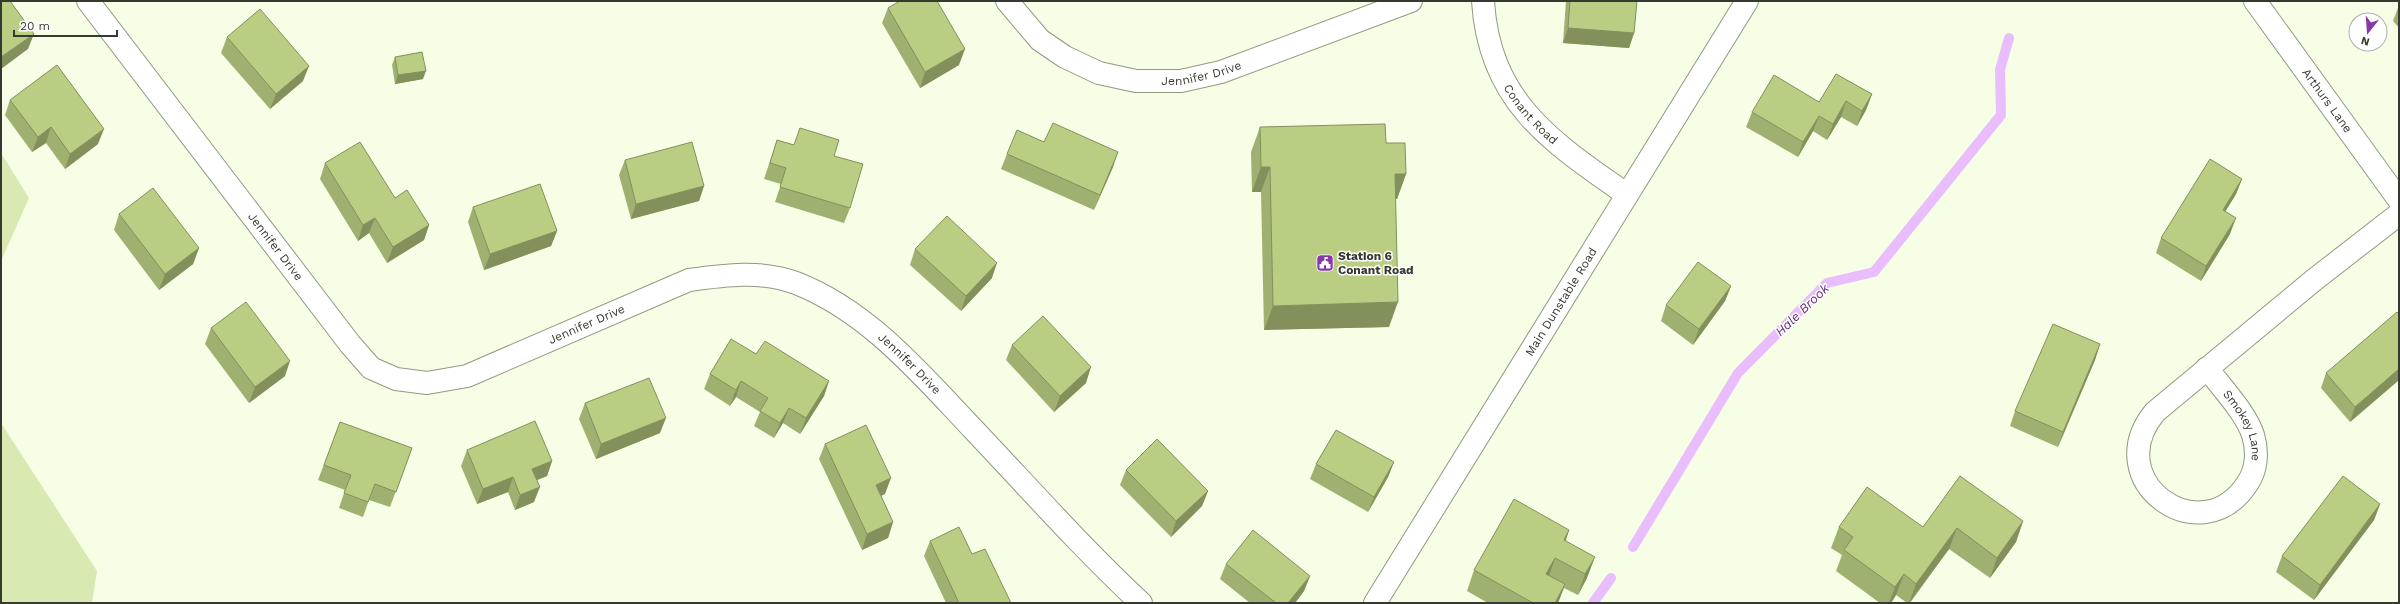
<svg xmlns="http://www.w3.org/2000/svg" width="2400" height="604" font-family="'Work Sans',sans-serif">
  <rect width="100%" height="100%" fill="#f6fee5"/>
  <!-- green -->
  <g fill="#d9e9b2">
    <path d="M1 153 29 198 1 261Z"/>
    <path d="M1 423 97 571 92 603H1Z"/>
  </g>
  <g fill="none" stroke-linecap="round" stroke-linejoin="round">
    <!-- stream -->
    <g stroke="#e9bdfe" stroke-width="10">
      <path d="M1633 547 1738 373 1827 283 1874 272 2001 115 2000 70 2009 38"/>
      <path d="M1593 603 1611 578"/>
    </g>
    <defs>
      <g id="minor">
        <path id="s1" d="M88 1 350 344 371 368 396 379 427 383 467 376 689 280C725 275 762 270 796 283 868 311 921 374 973 429 1028 487 1082 548 1141 603"/>
        <path id="s2" d="M1007 1 1040 40 1065 57 1099 73 1136 81H1181L1221 72 1411 1"/>
        <path id="s3" d="M1483 1C1489 101 1551 142 1626 194"/>
        <path id="s4" d="M2255 1 2399 200"/>
        <path id="s5" d="M2207 368C2221 387 2246 413 2253 435 2258 451 2257 470 2247 484 2201 554 2098 481 2155 412L2314 280 2399 214"/>
      </g>
      <g id="major">
        <path id="s6" d="M1375 603 1747 1"/>
      </g>
    </defs>
    <!-- minor casing -->
    <use href="#minor" stroke="#919982" stroke-width="24"/>
    <!-- major casing -->
    <use href="#major" stroke="#919982" stroke-width="24"/>
    <!-- minor -->
    <use href="#minor" stroke="#fff" stroke-width="22"/>
    <!-- major -->
    <use href="#major" stroke="#fff" stroke-width="22"/>
  </g>
  <!-- wall -->
  <g fill="#9fb171">
    <path d="M1566 1H1637L1634 33 1629 48 1563 43Z"/>
    <path d="M2399 5V28L2393 21Z"/>
    <path d="M888 8 959 65 920 88 882 23Z"/>
    <path d="M227 37 303 81 270 109 221 53Z"/>
    <path d="M395 57 423 79 395 84 392 65Z"/>
    <path d="M1872 94 1866 110 1857 126 1841 117 1827 140 1813 131 1798 157 1746 127 1752 112Z"/>
    <path d="M10 100 98 144 65 169 46 143 32 152 5 115Z"/>
    <path d="M1260 127 1386 143 1406 174 1397 199H1395L1389 327 1264 330 1261 192H1252L1251 152Z"/>
    <path d="M800 128 834 156 850 208 844 223 775 202 781 184 764 179 777 140 794 145Z"/>
    <path d="M1044 142 1113 167 1094 210 1001 169 1007 154Z"/>
    <path d="M625 160 704 186 699 201 631 219 619 175Z"/>
    <path d="M325 163 395 198 429 225 424 240 387 263 369 233 358 241 320 179Z"/>
    <path d="M2242 179 2236 194 2225 212 2230 234 2201 281 2156 253 2161 238Z"/>
    <path d="M473 207 557 231 551 246 484 270 468 222Z"/>
    <path d="M119 214 199 248 193 264 159 290 114 230Z"/>
    <path d="M915 249 992 278 961 311 910 265Z"/>
    <path d="M1731 286 1725 301 1693 345 1661 321 1666 305Z"/>
    <path d="M2399 314V380L2350 422 2321 388 2326 373Z"/>
    <path d="M211 328 285 376 249 403 205 344Z"/>
    <path d="M2100 344 2095 360 2058 447 2010 426 2015 411Z"/>
    <path d="M1012 345 1086 383 1054 412 1006 360Z"/>
    <path d="M756 354 829 381 824 396 800 434 783 423 774 438 754 426 760 412 736 397 730 406 704 389 710 374Z"/>
    <path d="M585 403 660 433 596 459 579 419Z"/>
    <path d="M340 422 412 448 390 507 369 500 363 517 339 508 345 490 318 480Z"/>
    <path d="M825 444 885 494 881 496 893 522 888 538 862 550 819 459Z"/>
    <path d="M467 450 552 461 547 476 537 480 534 502 515 510 508 492 477 504 461 466Z"/>
    <path d="M1394 462 1388 477 1368 512 1310 479 1316 464Z"/>
    <path d="M1126 470 1208 491 1202 506 1171 537 1120 485Z"/>
    <path d="M2380 504 2374 520 2314 600 2276 572 2282 556Z"/>
    <path d="M2023 521 2016 542 1990 578 1949 549 1910 603H1907L1896 595 1891 603H1880L1836 571 1842 555 1831 548 1839 527H1923Z"/>
    <path d="M1569 530 1566 540 1587 578 1578 595 1564 588 1558 603H1488L1467 591 1474 570Z"/>
    <path d="M930 541 972 554 1011 603H946L924 556Z"/>
    <path d="M1226 564 1310 576 1304 591 1295 603H1250L1220 579Z"/>
  </g>
  <!-- shaded-wall -->
  <g fill="#82905c">
    <path d="M1568 28 1634 33 1629 48 1563 43Z"/>
    <path d="M34 34 28 49 1 69V57Z"/>
    <path d="M965 49 959 65 920 88 925 72Z"/>
    <path d="M309 66 303 81 270 109 276 94Z"/>
    <path d="M426 71 423 79 395 84 398 75Z"/>
    <path d="M1872 94 1866 110 1857 126 1862 111Z"/>
    <path d="M1846 101 1841 117 1827 140 1833 124Z"/>
    <path d="M1819 116 1813 131 1798 157 1803 142Z"/>
    <path d="M51 127 46 143 32 152 38 137Z"/>
    <path d="M104 129 98 144 65 169 70 154Z"/>
    <path d="M1118 152 1113 167 1094 210 1100 195Z"/>
    <path d="M1261 167H1270L1261 192H1252Z"/>
    <path d="M1395 174H1406L1397 199H1386Z"/>
    <path d="M2242 179 2236 194 2217 225 2223 210Z"/>
    <path d="M704 186 699 201 631 219 636 204Z"/>
    <path d="M375 218 369 233 358 241 363 225Z"/>
    <path d="M2236 218 2230 234 2201 281 2206 266Z"/>
    <path d="M429 225 424 240 387 263 393 247Z"/>
    <path d="M557 231 551 246 484 270 490 254Z"/>
    <path d="M199 248 193 264 159 290 165 274Z"/>
    <path d="M997 263 992 278 961 311 966 296Z"/>
    <path d="M1731 286 1725 301 1693 345 1699 329Z"/>
    <path d="M1398 302 1389 327 1264 330 1273 306Z"/>
    <path d="M2100 344 2095 360 2058 447 2063 432Z"/>
    <path d="M290 361 285 376 249 403 255 387Z"/>
    <path d="M1091 367 1086 383 1054 412 1060 396Z"/>
    <path d="M2399 369V380L2350 422 2355 407Z"/>
    <path d="M741 381 736 397 730 406 736 390Z"/>
    <path d="M829 381 824 396 800 434 806 418Z"/>
    <path d="M789 408 783 423 774 438 780 423Z"/>
    <path d="M666 418 660 433 596 459 601 444Z"/>
    <path d="M552 461 547 476 527 484 532 469Z"/>
    <path d="M1394 462 1388 477 1368 512 1374 497Z"/>
    <path d="M513 477 508 492 477 504 483 489Z"/>
    <path d="M891 478 885 494 870 500 876 485Z"/>
    <path d="M540 487 534 502 515 510 520 495Z"/>
    <path d="M1208 491 1202 506 1171 537 1176 521Z"/>
    <path d="M2380 504 2374 520 2314 600 2320 585Z"/>
    <path d="M2023 521 2016 542 1990 578 1997 558Z"/>
    <path d="M893 522 888 538 862 550 867 534Z"/>
    <path d="M1957 528 1949 549 1909 603 1916 584Z"/>
    <path d="M1569 530 1562 551 1557 561 1564 540Z"/>
    <path d="M1595 557 1587 578 1578 595 1585 574Z"/>
    <path d="M1555 558 1548 579 1546 574Z"/>
    <path d="M1904 574 1896 595 1891 603H1889L1895 587Z"/>
    <path d="M1310 576 1304 591 1295 603H1288Z"/>
    <path d="M1565 584 1558 603H1555Z"/>
  </g>
  <!-- building -->
  <g fill="#b9ce83" stroke="#82905c">
    <path d="M1 1H10L34 34 1 57Z"/>
    <path d="M900 1H937L965 49 925 72 888 8Z"/>
    <path d="M1570 1H1637L1634 33 1568 28Z"/>
    <path d="M260 9 309 66 276 94 227 37Z"/>
    <path d="M422 52 426 71 398 75 395 57Z"/>
    <path d="M57 65 104 129 70 154 51 127 38 137 10 100Z"/>
    <path d="M1836 74 1872 94 1862 111 1846 101 1833 124 1819 116 1803 142 1752 112 1774 75 1819 102Z"/>
    <path d="M1053 123 1118 152 1100 195 1007 154 1017 130 1044 142Z"/>
    <path d="M1385 124 1386 143H1405L1406 174H1395L1398 302 1273 306 1270 167H1261L1260 127Z"/>
    <path d="M800 128 839 140 834 156 863 164 850 208 780 187 786 168 770 163 777 140 794 145Z"/>
    <path d="M360 142 395 198 407 190 429 225 393 247 375 218 363 225 325 163Z"/>
    <path d="M692 142 704 186 636 204 625 160Z"/>
    <path d="M2210 159 2242 179 2223 210 2236 218 2206 266 2161 238Z"/>
    <path d="M540 184 557 231 490 254 473 207Z"/>
    <path d="M153 188 199 248 165 274 119 214Z"/>
    <path d="M947 216 997 263 966 296 915 249Z"/>
    <path d="M1698 262 1731 286 1699 329 1666 305Z"/>
    <path d="M246 302 290 361 255 387 211 328Z"/>
    <path d="M2397 312 2399 314V369L2355 407 2326 373Z"/>
    <path d="M1043 316 1091 367 1060 396 1012 345Z"/>
    <path d="M2053 324 2100 344 2063 432 2015 411Z"/>
    <path d="M731 339 756 354 765 341 829 381 806 418 789 408 780 423 760 411 768 398 741 381 736 390 710 374Z"/>
    <path d="M649 378 666 418 601 444 585 403Z"/>
    <path d="M535 421 552 461 532 469 540 487 520 495 513 477 483 489 467 450Z"/>
    <path d="M340 422 412 448 396 492 375 484 368 502 344 493 351 475 324 465Z"/>
    <path d="M866 425 891 478 876 485 893 522 867 534 825 444Z"/>
    <path d="M1336 430 1394 462 1374 497 1316 464Z"/>
    <path d="M1157 439 1208 491 1176 521 1126 470Z"/>
    <path d="M1960 476 2023 521 1997 558 1957 528 1916 584 1904 574 1895 587 1844 550 1853 537 1839 527 1867 487 1923 527Z"/>
    <path d="M2343 476 2380 504 2320 585 2282 556Z"/>
    <path d="M1514 499 1569 530 1564 540 1595 557 1585 574 1555 558 1546 574 1565 584 1555 603H1533L1474 570Z"/>
    <path d="M959 527 972 554 985 549 1011 603H959L930 541Z"/>
    <path d="M1253 530 1310 576 1288 603H1276L1226 564Z"/>
  </g>
  <!-- icons -->
  <defs>
    <symbol id="civic-square" viewBox="-11 -11 22 22"><rect x="-9" y="-9" width="18" height="18" rx="4" fill="#8838a8" stroke="#fff"/><path d="M-.6-6.5H3V-4.5H.6V-3L4-1V1h2V6H-6V1h2V-1L-.6-3ZM-1.2 2.5V6h2.4V2.5Z" fill="#fff"/></symbol>
  </defs>
  <g fill-rule="evenodd">
    <use href="#civic-square" x="1315" y="253" width="20" height="20"/>
  </g>
  <g text-anchor="middle" dominant-baseline="central" stroke-width="3" stroke-linejoin="round" paint-order="stroke">
    <!-- street labels -->
    <g font-size="12" fill="#363930" stroke="#fff">
      <text stroke="none"><textPath href="#s2" startOffset="223">Jennifer Drive</textPath></text>
      <text stroke="none"><textPath href="#s4" startOffset="123">Arthurs Lane</textPath></text>
      <text stroke="none"><textPath href="#s3" startOffset="126">Conant Road</textPath></text>
      <text stroke="none"><textPath href="#s1" startOffset="309">Jennifer Drive</textPath></text>
      <text stroke="none"><textPath href="#s6" startOffset="354">Main Dunstable Road</textPath></text>
      <text stroke="none"><textPath href="#s1" startOffset="693">Jennifer Drive</textPath></text>
      <text stroke="none"><textPath href="#s1" startOffset="1053">Jennifer Drive</textPath></text>
      <text stroke="none"><textPath href="#s5" startOffset="69">Smokey Lane</textPath></text>
    </g>
    <!-- poi labels -->
    <g font-size="12" font-weight="bold" fill="#363930" stroke="#fff" text-anchor="start">
      <text x="1338" y="256">Station 6<tspan x="1338" dy="14">Conant Road</tspan></text>
    </g>
    <!-- water labels -->
    <g font-size="13" font-style="italic" fill="#622e79" stroke="#fff">
      <text transform="translate(1802 310) rotate(-44)">Hale Brook</text>
    </g>
  </g>
  <!-- border -->
  <rect width="2400" height="604" fill="none" stroke="#363930" stroke-width="4"/>
  <!-- north arrow -->
  <g transform="translate(2368 32) rotate(197)"><circle r="19" fill="#ffffff" stroke="#afb0ac"/>
  <path d="M0-3L7 15L0 10L-7 15Z" fill="#8838a8"/>
  <text y="-6" font-size="11" font-weight="bold" text-anchor="middle" fill="#363930">N</text>
  </g>
  <!-- scale -->
  <path d="M14 30v6h103v-6" fill="none" stroke="#363930" stroke-width="2"/>
  <text x="20" y="30" font-size="12" fill="#363930" stroke="#ffffff" stroke-width="3" paint-order="stroke">20 m</text>
</svg>
